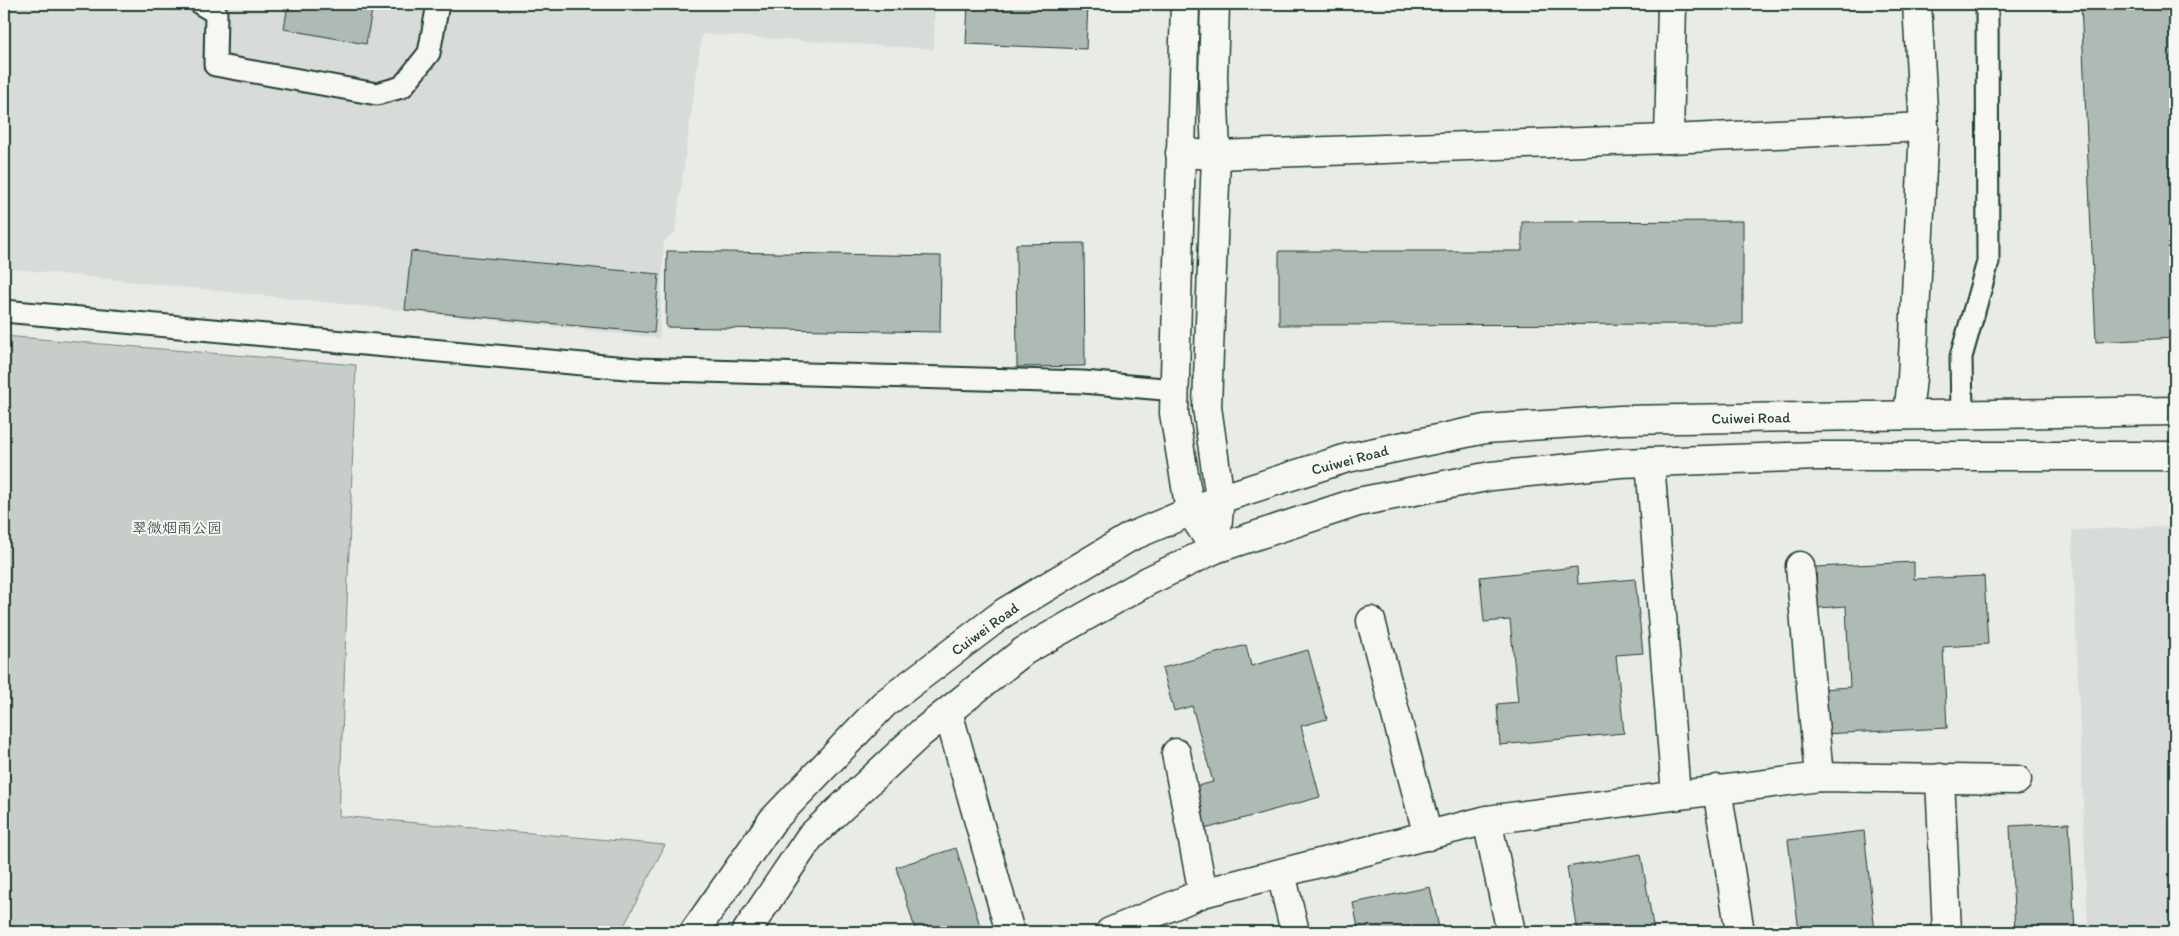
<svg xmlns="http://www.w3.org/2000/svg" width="2179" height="936" font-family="Itim,'LXGW WenKai TC',sans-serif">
  <rect width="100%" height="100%" fill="#e9ebe7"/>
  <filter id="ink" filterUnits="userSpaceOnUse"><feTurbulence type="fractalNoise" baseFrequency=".02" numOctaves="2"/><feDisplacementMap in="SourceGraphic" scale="10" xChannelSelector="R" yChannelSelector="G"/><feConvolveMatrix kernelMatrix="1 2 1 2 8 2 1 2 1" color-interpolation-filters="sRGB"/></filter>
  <g filter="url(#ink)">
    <!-- built -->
    <g fill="#d8dcd8">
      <path d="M4 4H935L934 49 702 34 675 233 664 241 659 338 4 268Z"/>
      <path d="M2175 526V932H2088L2072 530Z"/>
    </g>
    <!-- green -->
    <path fill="#c7cec9" stroke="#73867e" d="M4 336 356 365 339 816 665 845 621 932H4Z"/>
    <!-- building -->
    <g fill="#b0bab5" stroke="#1f3d34">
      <path d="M288 4H373L366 44 284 29Z"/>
      <path d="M968 4H1088L1086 49 966 44Z"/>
      <path d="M2081 4H2175V338L2096 342Z"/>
      <path d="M1743 221V324L1279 325V251H1522V222Z"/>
      <path d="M1084 243 1085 366 1017 367 1016 244Z"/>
      <path d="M411 251 659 274 654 333 405 310Z"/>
      <path d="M667 251 941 256 940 332 666 327Z"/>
      <path d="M1914 562V579L1984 576 1988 644 1943 647 1947 728 1823 734 1821 689 1850 687 1846 606 1818 608 1816 567Z"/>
      <path d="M1577 567 1578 584 1635 579 1643 653 1616 655 1624 733 1500 745 1497 704 1518 702 1510 620 1484 622 1480 577Z"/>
      <path d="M1246 645 1251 666 1308 650 1327 719 1301 726 1320 797 1205 829 1193 787 1213 782 1192 706 1174 711 1162 668Z"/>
      <path d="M2069 823 2075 932H2015L2010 826Z"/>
      <path d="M1864 831 1875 932H1799L1788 840Z"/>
      <path d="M956 848 982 932H916L896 867Z"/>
      <path d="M1641 854 1654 932H1577L1567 867Z"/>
      <path d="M1430 887 1440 932H1359L1353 903Z"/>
    </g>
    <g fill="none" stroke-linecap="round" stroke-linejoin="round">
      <defs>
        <g id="service">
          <path d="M201 4 216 13 215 65 377 94 402 87 429 53 438 4"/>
          <path d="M4 311 637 369 1083 382 1175 390"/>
          <path d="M1962 414 1961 357 1988 262 1987 4"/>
        </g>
        <g id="minor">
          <path d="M1185 4 1174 413 1190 511 1215 549"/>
          <path d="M1215 4 1213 77 1216 155 1207 407 1220 499 1215 549"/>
          <path d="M1669 139 1672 4"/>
          <path d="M1180 153 1216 155 1669 139 1924 127"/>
          <path d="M1908 415 1912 378 1924 127 1917 4"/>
          <path d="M1650 462 1676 795"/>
          <path d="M1800 566 1819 777"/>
          <path d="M1371 621 1428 836"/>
          <path d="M948 712 1010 932"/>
          <path d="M1176 753 1203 893"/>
          <path d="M1940 778 1947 932"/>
          <path d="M1717 789 1740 932"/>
          <path d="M1487 820 1511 932"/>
          <path d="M1281 873 1295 932"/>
          <path d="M1110 932 1203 893 1487 820 1819 777 2017 780"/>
        </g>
        <g id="secondary">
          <path d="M694 932 772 821 884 704 1005 612 1130 537 1220 499 1347 458 1485 429 1620 420 2175 411"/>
          <path d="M746 932 810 837 921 733 1024 651 1148 581 1215 549 1358 502 1491 476 1620 463 1818 456H2175"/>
        </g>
      </defs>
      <!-- service casing -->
      <use href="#service" stroke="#1f3d34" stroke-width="25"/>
      <!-- minor casing -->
      <use href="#minor" stroke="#1f3d34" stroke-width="31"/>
      <!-- secondary casing -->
      <use href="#secondary" stroke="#1f3d34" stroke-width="31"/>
      <!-- service -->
      <use href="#service" stroke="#f6f6f2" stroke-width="21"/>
      <!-- minor -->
      <use href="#minor" stroke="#f6f6f2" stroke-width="28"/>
      <!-- secondary -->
      <use href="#secondary" stroke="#f6f6f2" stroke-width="28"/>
    </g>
  </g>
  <g text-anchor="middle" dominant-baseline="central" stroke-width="4" stroke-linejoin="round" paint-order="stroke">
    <!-- street labels -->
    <g font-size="15" fill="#1f3d34" stroke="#f6f6f2">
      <text transform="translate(1751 418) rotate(-1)">Cuiwei Road</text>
      <text transform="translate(1350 460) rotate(-15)">Cuiwei Road</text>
      <text transform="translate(985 629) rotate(-36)">Cuiwei Road</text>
    </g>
    <!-- park labels -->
    <g font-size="15" fill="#415a52" stroke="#f6f6f2">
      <text x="177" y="528">翠微烟雨公园</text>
    </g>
  </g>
  <!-- margin -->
  <rect width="2179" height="936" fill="none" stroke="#f6f6f2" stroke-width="20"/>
  <rect x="10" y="10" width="2159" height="916" fill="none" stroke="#1f3d34" stroke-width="2" filter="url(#ink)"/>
</svg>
